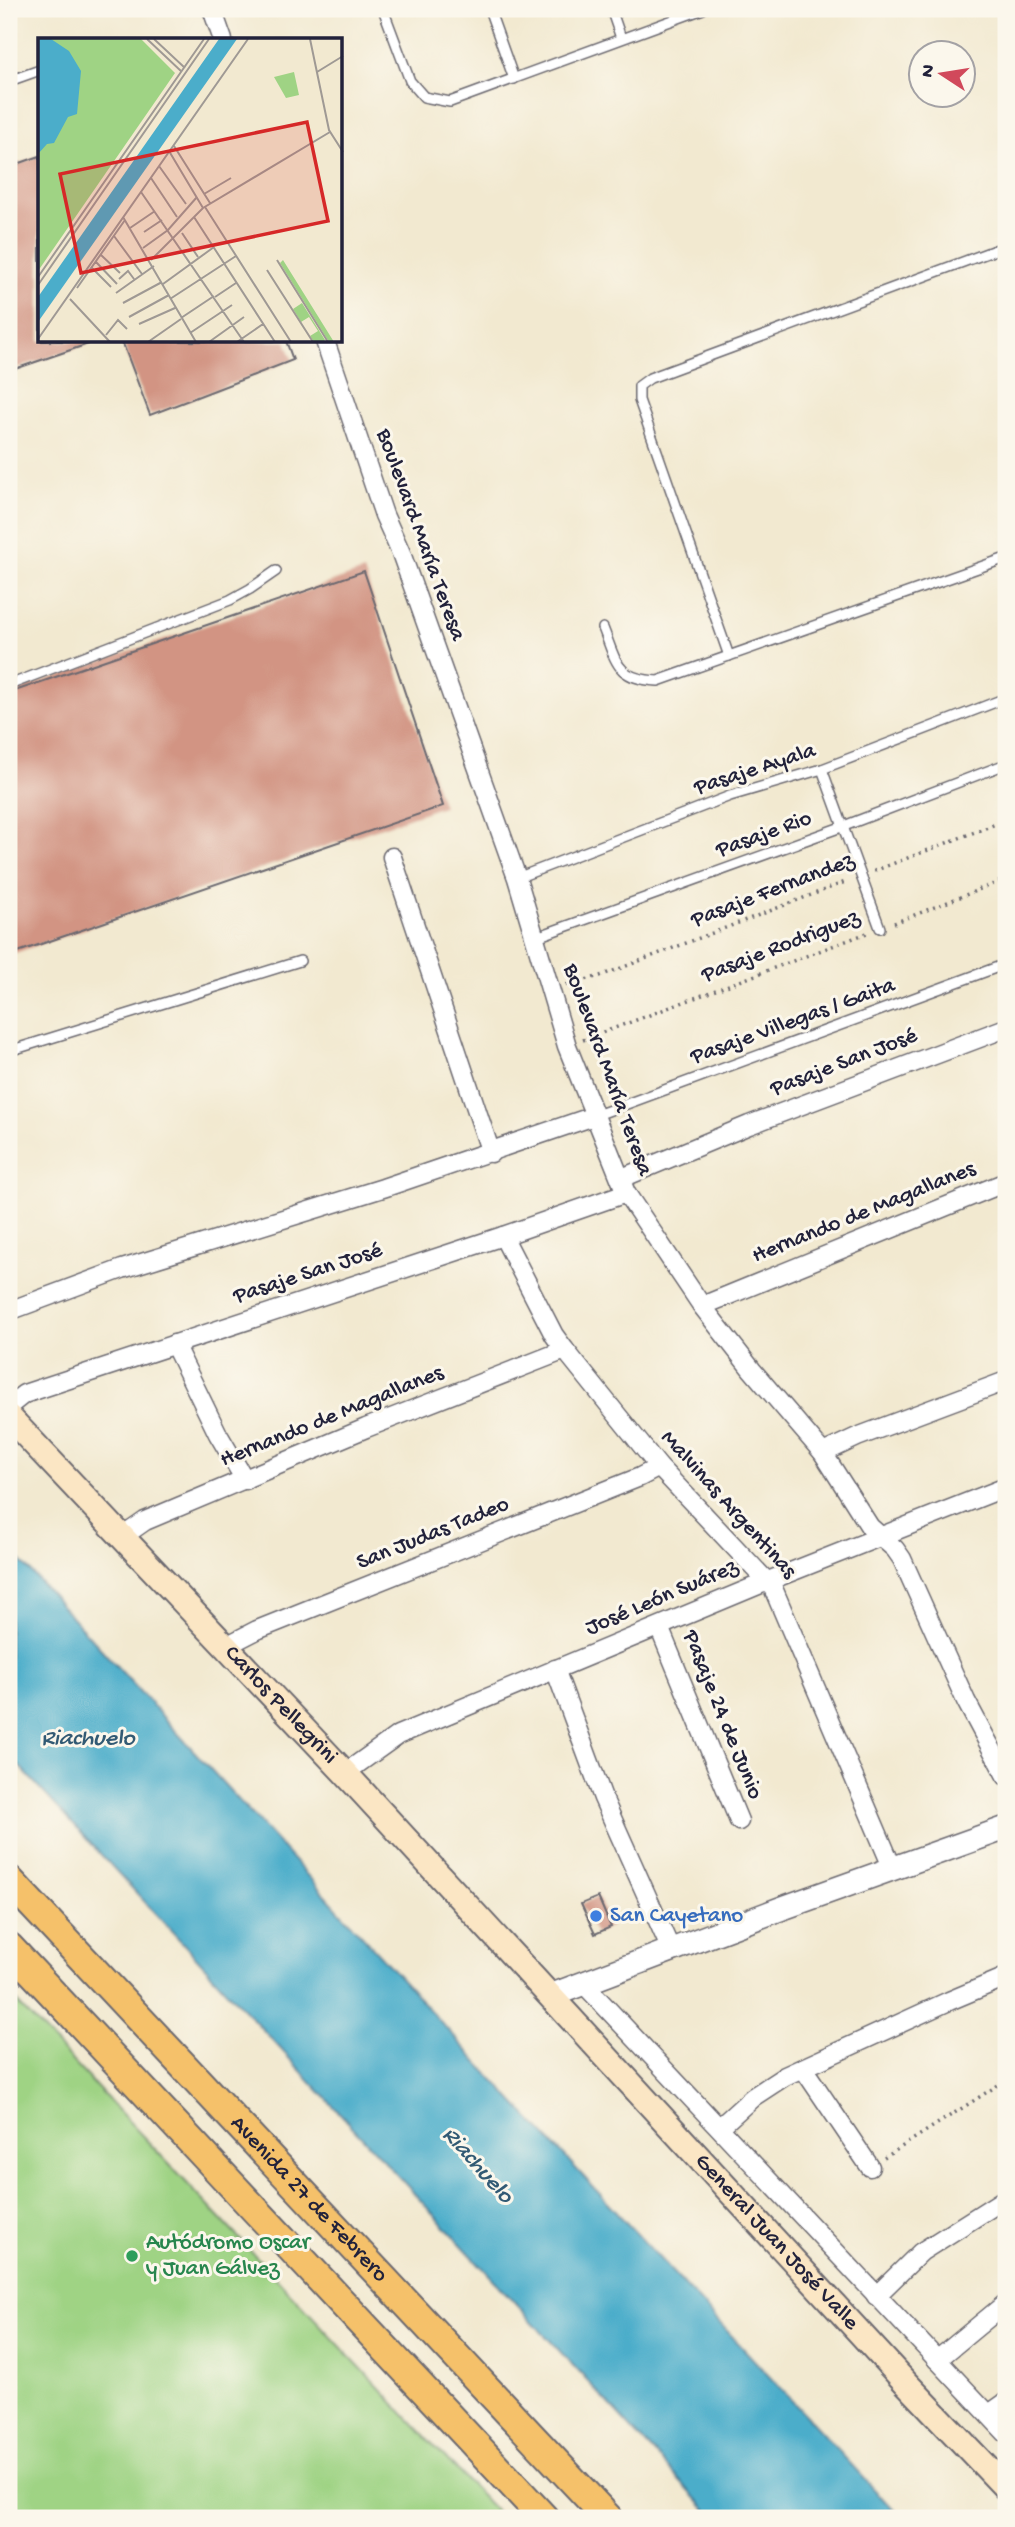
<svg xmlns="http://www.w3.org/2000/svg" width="1015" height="2527" font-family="'Gochi Hand',sans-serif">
  <rect width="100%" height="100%" fill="#fbf7ec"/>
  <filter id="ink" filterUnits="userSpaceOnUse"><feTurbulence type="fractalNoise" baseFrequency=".0143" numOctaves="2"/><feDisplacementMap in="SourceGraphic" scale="14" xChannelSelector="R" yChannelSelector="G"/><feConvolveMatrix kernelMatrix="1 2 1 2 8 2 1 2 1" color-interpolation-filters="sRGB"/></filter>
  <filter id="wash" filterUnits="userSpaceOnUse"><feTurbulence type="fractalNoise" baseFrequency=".00686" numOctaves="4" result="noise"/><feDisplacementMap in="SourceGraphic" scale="28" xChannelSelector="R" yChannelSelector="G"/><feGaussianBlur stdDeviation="1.57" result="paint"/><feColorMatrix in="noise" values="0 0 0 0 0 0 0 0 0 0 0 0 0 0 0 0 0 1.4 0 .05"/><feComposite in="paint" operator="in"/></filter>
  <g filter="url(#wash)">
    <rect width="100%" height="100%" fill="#f2e9d0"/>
    <!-- green -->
    <path fill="#9fd384" stroke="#607a60" stroke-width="2" d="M9 1994 502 2518H9Z"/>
    <!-- water -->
    <path fill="#4badca" stroke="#366882" stroke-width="2" d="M9 1548 489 2075 901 2518H714L9 1755Z"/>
    <g id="blocks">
      <!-- building -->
      <g fill="#d29483">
        <path d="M40 156V341H87L88 344 9 371V167Z"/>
        <path d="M122 341H286L293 360 150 415Z"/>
        <path d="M364 571 443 806 9 955V693Z"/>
        <path d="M598 1897 611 1927 595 1934 581 1904Z"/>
      </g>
    </g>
  </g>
  <g filter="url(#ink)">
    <use href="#blocks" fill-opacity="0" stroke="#6b686f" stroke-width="2"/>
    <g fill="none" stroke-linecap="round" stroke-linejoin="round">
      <defs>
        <g id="service">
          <path d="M383 9 410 81 424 97 450 102 703 9"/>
          <path d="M489 9 514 79"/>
          <path d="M611 9 621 38"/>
          <path d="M9 81 40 70"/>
          <path d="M603 628C617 663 616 679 658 681L1006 558"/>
          <path d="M729 656 639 400V386L650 378 1006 246"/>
          <path d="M9 685 230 600 250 589 276 571"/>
          <path d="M822 769 880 928"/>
          <path d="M517 878 730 796 822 769 1006 698"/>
          <path d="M534 938 844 826 1006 764"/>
          <path d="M9 1051 300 961"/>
          <path d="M594 1116 1006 964"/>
        </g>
        <g id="minor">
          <path d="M212 9 223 40"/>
          <path d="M325 341 384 515 401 553 517 878 567 1046 626 1193 702 1306 752 1370 823 1453 870 1527 895 1549 902 1559 966 1701 1006 1776"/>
          <path d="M392 857 491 1153"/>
          <path d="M622 1178 749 1125 1006 1028"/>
          <path d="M503 1236 554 1335 565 1350 659 1467 773 1588 893 1869"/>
          <path d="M702 1306 1006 1182"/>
          <path d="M9 1311 122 1269 383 1188 594 1116"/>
          <path d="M174 1344 218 1434 245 1480"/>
          <path d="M9 1406 24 1394 503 1236 626 1193"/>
          <path d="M823 1453 857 1437 1006 1381"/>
          <path d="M122 1537 145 1521 366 1428 565 1350"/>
          <path d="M659 1627 739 1821"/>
          <path d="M226 1646 257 1630 640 1477 659 1467"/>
          <path d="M555 1669 603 1798 671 1950"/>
          <path d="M345 1773 398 1735 768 1581 1006 1487"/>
          <path d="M584 1984 1006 2433"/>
          <path d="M803 2068 870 2167"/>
          <path d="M720 2127 753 2097 785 2076 949 2001 1006 1977"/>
          <path d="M876 2296 921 2252 1006 2198"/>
          <path d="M937 2360 1006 2303"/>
          <path d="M989 2414 1006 2402"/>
        </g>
        <path id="tertiary" d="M550 1996 780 1909 1006 1828"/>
        <g id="secondary">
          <path id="s1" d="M9 1417 345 1773 907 2384 1006 2488"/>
        </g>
        <g id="primary">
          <path id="s2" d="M9 1880 608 2518"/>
          <path d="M9 1947 544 2518"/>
        </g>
      </defs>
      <!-- service casing -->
      <use href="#service" stroke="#6b686f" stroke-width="12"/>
      <!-- minor casing -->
      <use href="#minor" stroke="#6b686f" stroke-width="21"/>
      <!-- tertiary casing -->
      <use href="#tertiary" stroke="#6b686f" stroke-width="26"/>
      <!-- secondary casing -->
      <use href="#secondary" stroke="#6b686f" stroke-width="28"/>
      <!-- primary casing -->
      <use href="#primary" stroke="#6b686f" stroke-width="32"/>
      <!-- path -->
      <g stroke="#6b686f" stroke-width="3.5" stroke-dasharray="2 5" stroke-linecap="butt">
        <path d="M874 871 1006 820"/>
        <path d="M894 923 1006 879"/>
        <path d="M566 985 600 976 848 881"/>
        <path d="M583 1040 867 933"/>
        <path d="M884 2158 1006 2080"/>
      </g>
      <!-- service -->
      <use href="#service" stroke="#fff" stroke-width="9"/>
      <!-- minor -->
      <use href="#minor" stroke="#fff" stroke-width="18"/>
      <!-- tertiary -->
      <use href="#tertiary" stroke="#fff" stroke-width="23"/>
      <!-- secondary -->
      <use href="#secondary" stroke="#fbe6c4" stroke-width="24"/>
      <!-- primary -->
      <use href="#primary" stroke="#f5c16b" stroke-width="28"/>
    </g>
  </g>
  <!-- markers -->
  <circle fill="#3f7fe0" stroke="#fbf7ec" stroke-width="2.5" cx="596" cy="1916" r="7"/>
  <circle fill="#2e9e5b" stroke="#fbf7ec" stroke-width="2.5" cx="132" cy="2256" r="7"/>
  <g text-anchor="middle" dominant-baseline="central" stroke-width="6" stroke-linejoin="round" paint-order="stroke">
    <!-- street labels -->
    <g font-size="23" fill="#22223b" stroke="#fbf7ec">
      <text transform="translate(420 535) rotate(70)">Boulevard María Teresa</text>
      <text transform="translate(755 770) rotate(-18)">Pasaje Ayala</text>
      <text transform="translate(764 835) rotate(-20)">Pasaje Rio</text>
      <text transform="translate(773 891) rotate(-21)">Pasaje Fernandez</text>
      <text transform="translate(781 947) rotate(-21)">Pasaje Rodriguez</text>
      <text transform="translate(793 1022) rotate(-20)">Pasaje Villegas / Gaita</text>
      <text transform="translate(844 1063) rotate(-21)">Pasaje San José</text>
      <text transform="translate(607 1070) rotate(70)">Boulevard María Teresa</text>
      <text transform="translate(864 1213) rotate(-22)">Hernando de Magallanes</text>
      <text transform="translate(308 1274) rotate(-18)">Pasaje San José</text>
      <text transform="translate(332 1417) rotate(-22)">Hernando de Magallanes</text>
      <text transform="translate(728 1505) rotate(48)">Malvinas Argentinas</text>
      <text transform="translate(433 1534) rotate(-22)">San Judas Tadeo</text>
      <text transform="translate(662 1598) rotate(-23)">José León Suárez</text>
      <text stroke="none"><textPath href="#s1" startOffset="396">Carlos Pellegrini</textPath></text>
      <text transform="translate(722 1715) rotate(68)">Pasaje 24 de Junio</text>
      <text stroke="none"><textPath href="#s2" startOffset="438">Avenida 27 de Febrero</textPath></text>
      <text stroke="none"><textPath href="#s1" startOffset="1127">General Juan José Valle</textPath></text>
    </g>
    <!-- shop labels -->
    <g font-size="23" fill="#366cbe" stroke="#fbf7ec" text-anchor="start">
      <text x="610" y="1916">San Cayetano</text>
    </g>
    <!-- leisure labels -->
    <g font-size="23" fill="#27864d" stroke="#fbf7ec" text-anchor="start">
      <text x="146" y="2243">Autódromo Oscar<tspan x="146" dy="26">y Juan Gálvez</tspan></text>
    </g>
    <!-- water labels -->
    <g font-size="24" font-style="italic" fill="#325a74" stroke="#fbf7ec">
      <text x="88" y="1739">Riachuelo</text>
      <text transform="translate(477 2166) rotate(48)">Riachuelo</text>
    </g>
  </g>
  <!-- overview -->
  <g transform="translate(38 38)">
    <rect width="304" height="304" fill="#f2e9d0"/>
    <path d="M0 1H103L137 35 0 233ZM256 34 261 57 248 60 236 39ZM245 222 296 304H291L242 225ZM264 265 287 302 285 304H276L272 298 280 293 271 279 263 284 255 271Z" fill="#9fd384"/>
    <path d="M0 1H13L31 13 43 33 39 76 30 79 16 105 9 106 0 116ZM181 1H199L0 284V259Z" fill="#4badca"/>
    <path fill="none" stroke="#9f9994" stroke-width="2" d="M109 1 144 34M116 1 147 30M272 1 291 92 305 114M279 34 305 18M136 108 172 165M131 113 165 170M121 128 148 166M113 140 139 179M103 154 206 304M166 156 193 140M167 169 253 304M85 179 158 304M156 179 237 304M92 190 117 173M106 194 124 182M144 195 160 219M76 198 104 236M105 210 130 192 159 159M63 217 82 235M113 222 165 170 292 94M239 222 290 304M58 224 79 246M54 230 73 249M229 232 275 304M0 239 166 1M81 241 90 233 96 241M125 246 176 209M0 247 171 1M39 250 87 182M78 255 116 228M177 259 198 245M32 261 72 304M132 261 198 218M85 265 124 244M91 279 131 257M143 280 176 258M101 286 137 270M152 295 194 267M68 297 80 282 89 291M0 301 210 1M110 304 143 281M171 304 206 279M199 304 225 286"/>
    <path fill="#d62828" fill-opacity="0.15" stroke="#d62828" stroke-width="3.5" d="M269 84 290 183 43 235 22 136Z"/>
    <rect width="304" height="304" fill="none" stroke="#22223b" stroke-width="3.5"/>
  </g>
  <!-- margin -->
  <rect width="1015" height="2527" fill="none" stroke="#fbf7ec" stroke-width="35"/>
  <!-- north arrow -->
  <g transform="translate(942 74) rotate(282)"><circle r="33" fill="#fbf7ec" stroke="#a4a2a5" stroke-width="2"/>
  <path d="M0-5L12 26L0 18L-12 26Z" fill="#d1495b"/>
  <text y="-10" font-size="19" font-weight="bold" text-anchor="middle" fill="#22223b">N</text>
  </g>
</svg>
